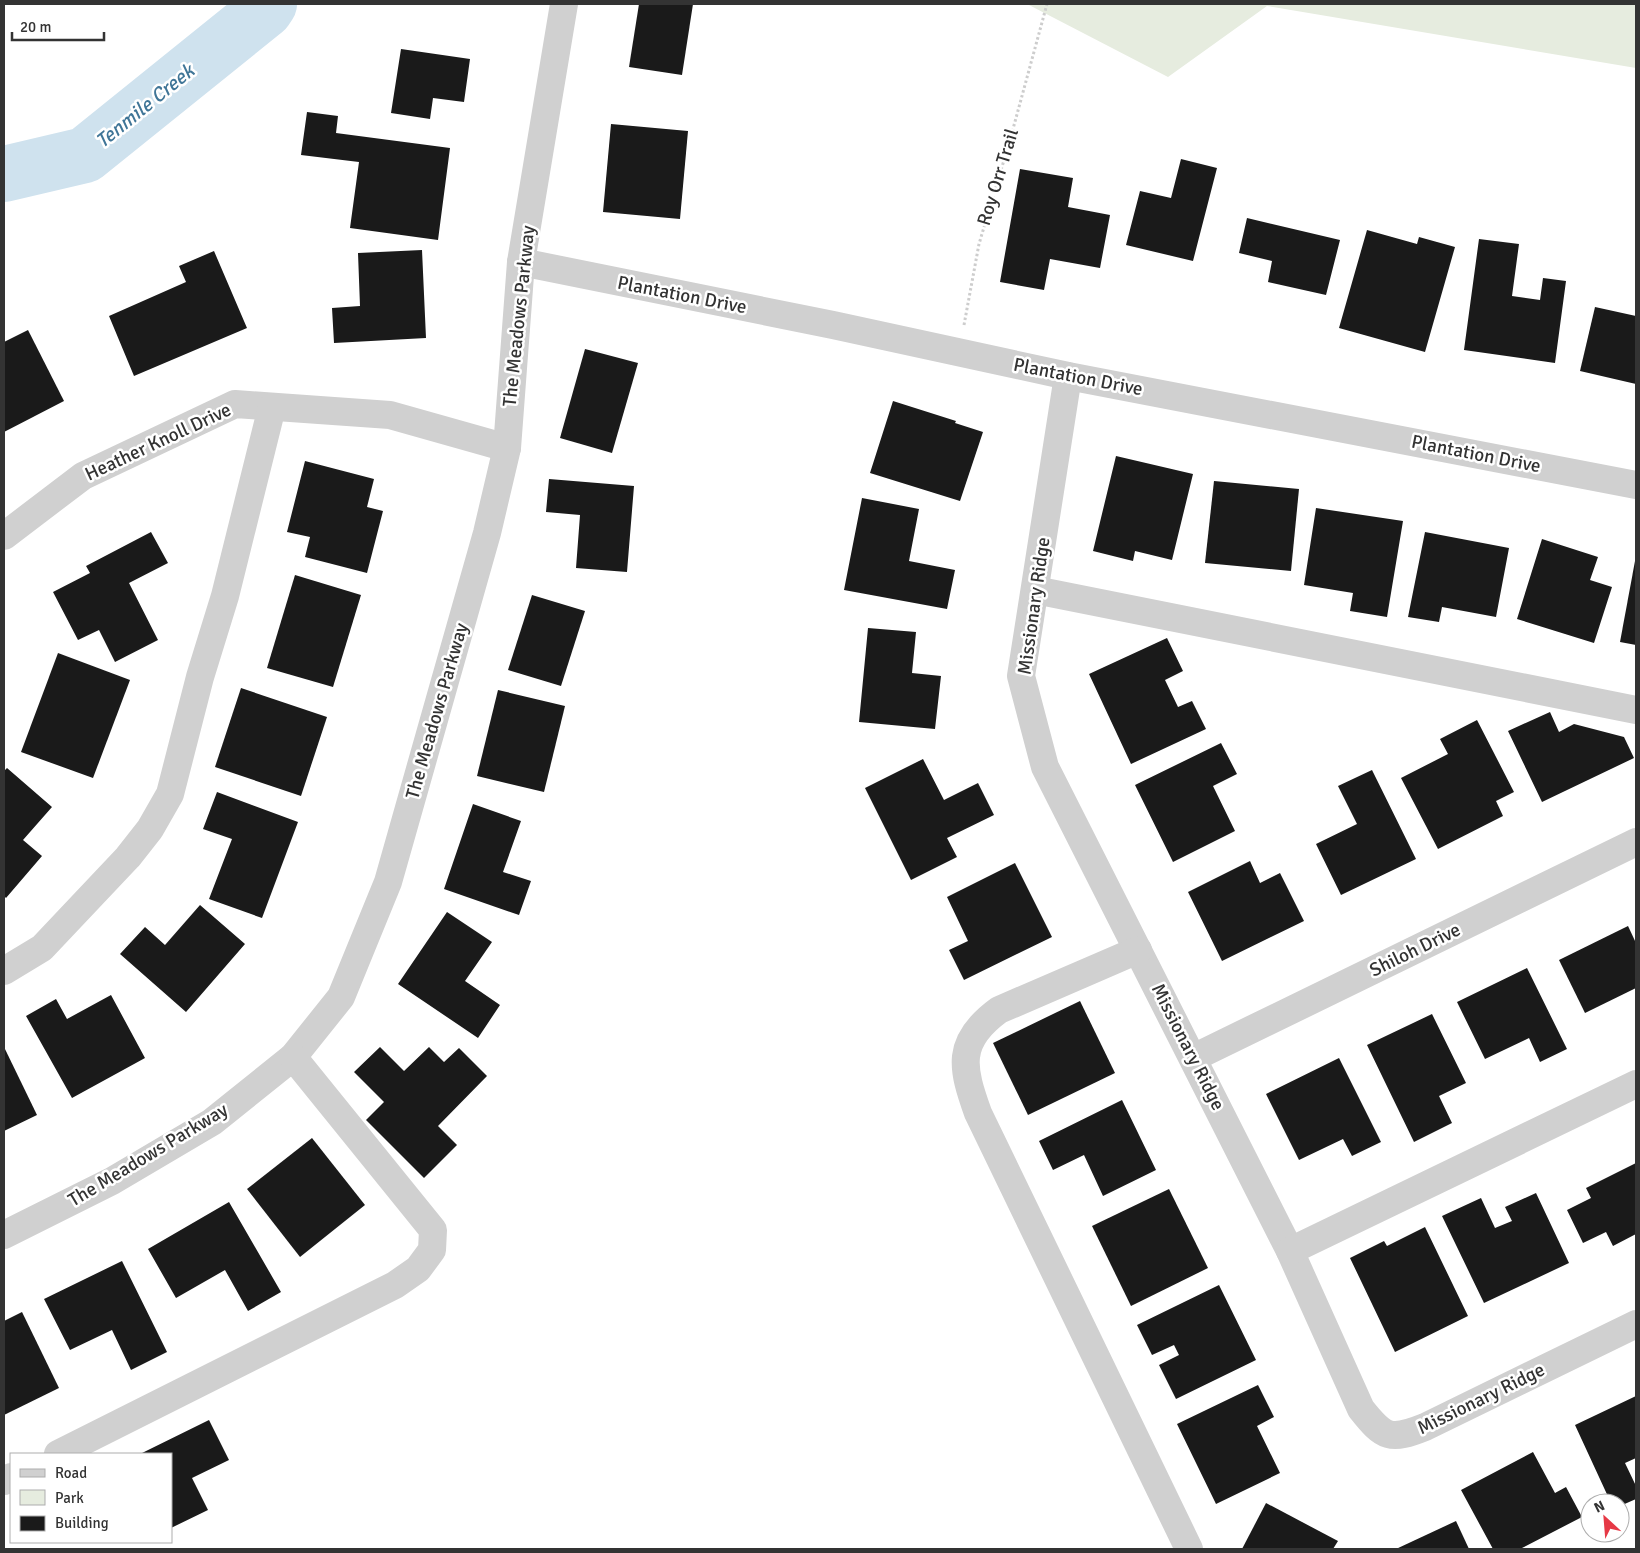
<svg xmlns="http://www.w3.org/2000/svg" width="1640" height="1553" font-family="Signika,sans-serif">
  <rect width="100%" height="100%" fill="#fff"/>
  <!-- green -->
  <path fill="#e6ecdf" d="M975 4H1636V68L1267 6 1168 77 1029 5Z"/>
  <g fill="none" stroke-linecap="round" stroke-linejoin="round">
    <!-- river -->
    <path stroke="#cfe2ee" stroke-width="56" d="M4 174 85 155 265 10 269 4"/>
  </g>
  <!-- building -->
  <g fill="#1a1a1a">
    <path d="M639 4H693L682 75 629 67Z"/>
    <path d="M401 49 470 59 464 102 433 98 430 119 391 113Z"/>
    <path d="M307 112 338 116 336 133 450 148 438 240 350 228 359 162 301 155Z"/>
    <path d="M611 124 688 131 680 219 603 212Z"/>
    <path d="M1181 159 1217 168 1193 261 1126 245 1140 191 1171 198Z"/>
    <path d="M1020 169 1073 178 1068 207 1110 215 1100 268 1050 259 1044 290 1000 282Z"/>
    <path d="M1247 218 1340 240 1326 295 1268 282 1272 261 1239 253Z"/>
    <path d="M1367 230 1417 244 1419 237 1455 247 1425 352 1339 328Z"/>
    <path d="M1479 239 1519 244 1512 296 1540 300 1543 278 1566 281 1555 363 1464 350Z"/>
    <path d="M422 250 426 338 334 343 332 308 360 306 358 253Z"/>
    <path d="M214 251 247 328 134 376 109 316 186 282 179 266Z"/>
    <path d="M1595 307 1636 316V384L1580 371Z"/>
    <path d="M28 330 64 401 4 432V342Z"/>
    <path d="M585 349 638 363 612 453 560 438Z"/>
    <path d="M893 401 956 421 955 423 983 432 960 501 870 473Z"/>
    <path d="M1116 456 1193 474 1172 560 1135 551 1133 561 1093 551Z"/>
    <path d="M305 461 374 479 367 507 383 511 367 573 305 557 310 537 287 532Z"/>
    <path d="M549 479 634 486 627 572 576 568 580 515 546 512Z"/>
    <path d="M1214 481 1299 489 1291 571 1205 563Z"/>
    <path d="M862 498 919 509 909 561 955 570 947 609 844 590Z"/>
    <path d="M1316 508 1403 521 1387 617 1350 611 1353 593 1304 585Z"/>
    <path d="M151 532 168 563 129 583 158 640 115 662 99 630 78 640 53 592 90 573 86 566Z"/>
    <path d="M1425 532 1509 548 1496 617 1442 607 1439 622 1408 617Z"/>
    <path d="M1542 539 1598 557 1590 580 1612 587 1594 643 1517 619Z"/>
    <path d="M1635 561H1636V645L1620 642Z"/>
    <path d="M295 575 361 595 333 687 267 668Z"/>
    <path d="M532 595 585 611 561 686 508 670Z"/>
    <path d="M868 628 916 632 912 673 941 676 935 729 859 722Z"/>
    <path d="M1167 638 1183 671 1165 680 1178 707 1192 701 1206 729 1131 764 1089 674Z"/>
    <path d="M58 653 130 680 93 778 21 752Z"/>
    <path d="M241 688 327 717 301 796 215 767Z"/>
    <path d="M498 690 565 706 544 792 477 776Z"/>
    <path d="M1550 712 1559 732 1574 724 1624 737 1634 758 1542 802 1508 731Z"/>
    <path d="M1477 720 1514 792 1496 801 1503 816 1438 849 1401 778 1448 754 1440 739Z"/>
    <path d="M1221 743 1237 774 1213 786 1235 831 1173 862 1135 785Z"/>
    <path d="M923 759 944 800 978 783 994 815 947 838 957 857 911 880 865 788Z"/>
    <path d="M7 768 52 807 23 840 42 856 6 898 4 896V771Z"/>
    <path d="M1372 770 1416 859 1341 895 1316 844 1357 824 1338 786Z"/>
    <path d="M217 792 298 822 262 918 209 899 232 839 203 829Z"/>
    <path d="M473 804 521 821 503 872 531 881 519 915 444 889Z"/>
    <path d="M1250 861 1260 883 1280 873 1304 921 1222 961 1188 892Z"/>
    <path d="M1015 863 1052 937 964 980 949 950 968 941 947 897Z"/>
    <path d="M200 905 245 944 186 1012 120 954 145 927 165 945Z"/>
    <path d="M447 912 492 942 465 981 500 1005 478 1038 398 984Z"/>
    <path d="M1628 926 1636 943V988L1585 1013 1559 960Z"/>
    <path d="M1527 968 1567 1049 1540 1062 1529 1038 1485 1059 1457 1002Z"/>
    <path d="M111 995 145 1058 72 1098 26 1016 56 999 67 1019Z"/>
    <path d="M1080 1001 1115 1073 1028 1115 993 1043Z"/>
    <path d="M1432 1014 1466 1083 1439 1096 1452 1123 1414 1142 1367 1045Z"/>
    <path d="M4 1047 37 1115 4 1131Z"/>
    <path d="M380 1047 404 1071 429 1047 444 1062 459 1048 487 1076 438 1126 457 1145 424 1178 366 1120 384 1102 354 1072Z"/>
    <path d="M1339 1058 1381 1142 1352 1156 1343 1139 1299 1160 1266 1094Z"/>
    <path d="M1122 1100 1156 1170 1103 1196 1084 1155 1053 1170 1039 1141Z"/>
    <path d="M312 1138 365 1205 300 1257 247 1189Z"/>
    <path d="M1636 1163V1234L1613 1246 1606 1232 1583 1243 1567 1210 1591 1198 1586 1188Z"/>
    <path d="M1169 1189 1208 1268 1131 1306 1092 1226Z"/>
    <path d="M1536 1193 1569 1263 1484 1303 1442 1216 1481 1198 1495 1228 1512 1221 1505 1207Z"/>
    <path d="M229 1202 281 1292 248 1311 225 1270 176 1298 148 1249Z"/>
    <path d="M1425 1227 1468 1316 1395 1352 1350 1258 1384 1241 1387 1246Z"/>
    <path d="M122 1261 167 1352 131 1370 112 1330 70 1350 44 1299Z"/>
    <path d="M1219 1285 1256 1360 1176 1399 1159 1365 1179 1355 1174 1345 1152 1355 1137 1325Z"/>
    <path d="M22 1312 59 1388 4 1415V1321Z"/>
    <path d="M1258 1385 1274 1417 1257 1426 1280 1473 1216 1504 1177 1424Z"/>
    <path d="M1636 1396V1458L1625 1463 1636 1486V1499L1620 1506V1503H1611L1575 1425Z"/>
    <path d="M209 1420 229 1460 192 1478 208 1510 171 1528V1454H140Z"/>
    <path d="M1533 1452 1555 1493 1566 1487 1582 1517 1520 1549H1493L1461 1490Z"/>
    <path d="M1266 1503 1338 1541 1333 1549H1242Z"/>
    <path d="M1456 1521 1469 1549H1396Z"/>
  </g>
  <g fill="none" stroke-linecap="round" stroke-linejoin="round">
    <!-- path -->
    <path stroke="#cdcdcd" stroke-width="3" stroke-dasharray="2.5 2.5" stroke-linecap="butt" d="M964 325 979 244 1010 140 1047 4"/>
    <!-- minor -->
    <g stroke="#d0d0d0" stroke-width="28">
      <path d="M521 262 833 325 1068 376 1636 485"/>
      <path d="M1068 376 1021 676 1045 767 1290 1251 1361 1409C1384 1438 1390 1441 1425 1427L1636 1324"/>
      <path d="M4 536 83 476 235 404 390 415 507 448"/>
      <path d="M1035 590 1636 710"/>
      <path d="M1138 950 999 1010C955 1042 962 1068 978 1113L1189 1549"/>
      <path d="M4 971 42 948 128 857 150 829 170 794 200 677 225 596 272 407"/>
      <path d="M1193 1058 1636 842"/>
      <path d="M4 1235 112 1181 212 1122 293 1057 341 997 388 882 487 533 507 448 521 262 564 4"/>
      <path d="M1290 1251 1636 1084"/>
      <path d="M58 1454 395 1285 418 1269 432 1250 433 1230 293 1057"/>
      <path d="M4 1481 11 1477"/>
    </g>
  </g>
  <g text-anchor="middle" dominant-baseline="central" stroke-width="5" stroke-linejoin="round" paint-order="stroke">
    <!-- street labels -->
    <g font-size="19" fill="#333" stroke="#fff">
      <text transform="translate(998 177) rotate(-73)">Roy Orr Trail</text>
      <text transform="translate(682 295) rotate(11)">Plantation Drive</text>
      <text transform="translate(519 316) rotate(-84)">The Meadows Parkway</text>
      <text transform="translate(1078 377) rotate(11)">Plantation Drive</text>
      <text transform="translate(158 442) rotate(-25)">Heather Knoll Drive</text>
      <text transform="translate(1476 454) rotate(11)">Plantation Drive</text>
      <text transform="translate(1034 606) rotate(-82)">Missionary Ridge</text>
      <text transform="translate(437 711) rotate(-74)">The Meadows Parkway</text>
      <text transform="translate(1415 950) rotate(-26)">Shiloh Drive</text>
      <text transform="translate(1188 1047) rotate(63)">Missionary Ridge</text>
      <text transform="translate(148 1155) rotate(-31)">The Meadows Parkway</text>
      <text transform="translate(1481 1399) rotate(-26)">Missionary Ridge</text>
    </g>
    <!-- water labels -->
    <g font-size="20" font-style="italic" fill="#3f7597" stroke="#fff">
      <text transform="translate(145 106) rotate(-39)">Tenmile Creek</text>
    </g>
  </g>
  <!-- border -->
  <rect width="1640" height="1553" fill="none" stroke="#333333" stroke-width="10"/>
  <!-- legend -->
  <rect x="10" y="1453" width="162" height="90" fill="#ffffff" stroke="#adadad"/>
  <rect x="20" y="1469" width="25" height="8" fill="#d0d0d0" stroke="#adadad"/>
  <text x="55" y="1478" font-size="15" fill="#333333">Road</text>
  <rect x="20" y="1490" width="25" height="15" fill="#e6ecdf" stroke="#adadad"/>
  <text x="55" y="1503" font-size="15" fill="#333333">Park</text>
  <rect x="20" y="1516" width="25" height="15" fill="#1a1a1a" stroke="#adadad"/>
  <text x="55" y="1528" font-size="15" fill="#333333">Building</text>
  <!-- north arrow -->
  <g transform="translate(1605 1518) rotate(334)"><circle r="24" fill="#ffffff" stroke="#adadad"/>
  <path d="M0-4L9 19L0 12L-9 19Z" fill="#e63946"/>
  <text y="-8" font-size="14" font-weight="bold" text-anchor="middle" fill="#333333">N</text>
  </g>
  <!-- scale -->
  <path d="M12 32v8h92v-8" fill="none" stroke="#333333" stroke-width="2.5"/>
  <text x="20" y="32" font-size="15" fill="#333333" stroke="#ffffff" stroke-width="4" paint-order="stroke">20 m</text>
</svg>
